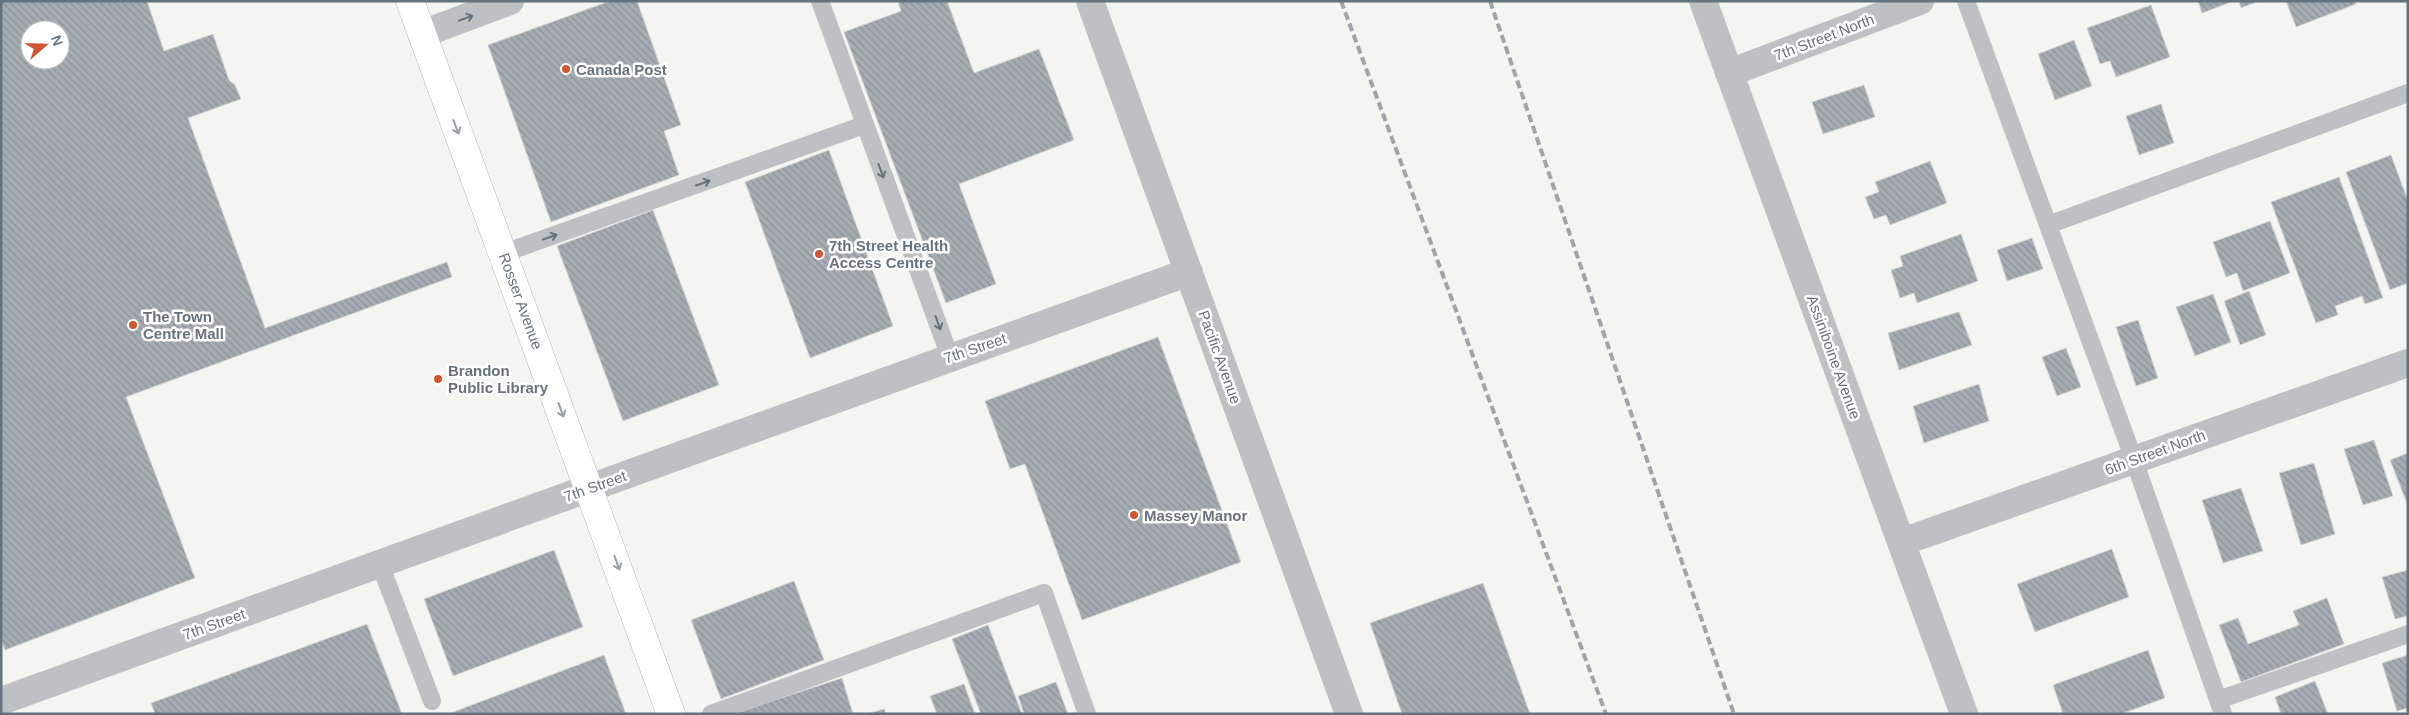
<svg xmlns="http://www.w3.org/2000/svg" width="2409" height="715" font-family="Helvetica,sans-serif">
  <defs>
    <pattern id="building-back-hatch" width="6" height="6" patternUnits="userSpaceOnUse" patternTransform="scale(1.25)"><rect width="6" height="6" fill="#a6adb2"/><path d="M-1 5l2 2M0 0l6 6M5-1l2 2" fill="none" stroke="#8b9196"/></pattern>
  </defs>
  <rect width="100%" height="100%" fill="#f4f4f0"/>
  <!-- building -->
  <g fill="url(#building-back-hatch)" stroke="#d5d5d3" fill-rule="evenodd">
    <path d="M1 1H147L164 51 213 34 229 80 235 85 241 99 188 118 265 328 447 262 452 277 126 397 195 578 5 650 1 639ZM30 30H60V60H30Z"/>
    <path d="M610 1H637L681 125 664 131 679 175 551 222 488 45Z"/>
    <path d="M898 1H947L974 73 1039 49 1074 140 959 184 996 284 946 303 844 32 901 11Z"/>
    <path d="M2198 1H2234L2202 13Z"/>
    <path d="M2239 1H2259L2241 8Z"/>
    <path d="M2286 1H2354L2356 4 2296 27Z"/>
    <path d="M2151 5 2170 57 2116 77 2110 61 2100 64 2087 28Z"/>
    <path d="M2074 40 2092 86 2055 100 2038 54Z"/>
    <path d="M1864 85 1875 117 1823 134 1812 102Z"/>
    <path d="M2161 104 2174 143 2139 155 2126 116Z"/>
    <path d="M829 150 893 326 810 358 745 182Z"/>
    <path d="M2391 155 2408 201V283L2390 290 2346 172Z"/>
    <path d="M1930 161 1947 203 1890 225 1886 215 1874 219 1865 197 1879 192 1875 182Z"/>
    <path d="M2339 177 2383 298 2365 304 2362 296 2335 306 2338 315 2316 323 2271 202Z"/>
    <path d="M653 210 719 385 623 421 557 246Z"/>
    <path d="M2270 221 2290 273 2243 291 2237 273 2226 277 2213 242Z"/>
    <path d="M1961 234 1978 281 1917 303 1914 293 1900 298 1891 270 1903 266 1900 256Z"/>
    <path d="M2032 238 2043 269 2007 281 1997 250Z"/>
    <path d="M2249 291 2266 335 2240 345 2224 301Z"/>
    <path d="M2213 294 2231 342 2195 356 2176 307Z"/>
    <path d="M1959 312 1972 345 1899 370 1888 333Z"/>
    <path d="M2138 320 2158 378 2136 386 2116 327Z"/>
    <path d="M1158 337 1241 562 1082 620 1025 464 1010 469 985 401Z"/>
    <path d="M2066 348 2081 387 2057 396 2042 357Z"/>
    <path d="M1979 384 1989 421 1924 443 1913 406Z"/>
    <path d="M2374 440 2393 496 2363 505 2344 449Z"/>
    <path d="M2408 453V506L2390 460Z"/>
    <path d="M2314 463 2335 534 2301 545 2279 473Z"/>
    <path d="M2241 488 2263 551 2223 563 2202 500Z"/>
    <path d="M2112 549 2129 597 2035 632 2017 584Z"/>
    <path d="M554 550 583 627 453 676 424 599Z"/>
    <path d="M2408 570V616L2395 619 2382 577Z"/>
    <path d="M794 581 824 660 721 699 691 620Z"/>
    <path d="M1483 583 1530 714H1402L1370 623Z"/>
    <path d="M2327 598 2344 644 2241 682 2219 625 2238 618 2248 644 2299 625 2293 611Z"/>
    <path d="M367 624 402 714H155L151 703Z"/>
    <path d="M988 625 1022 714H981L952 639Z"/>
    <path d="M2148 650 2165 698 2121 714H2063L2053 685Z"/>
    <path d="M604 655 626 714H448Z"/>
    <path d="M2408 655V708L2397 711 2382 663Z"/>
    <path d="M842 678 853 714H732Z"/>
    <path d="M2315 681 2328 714H2281L2275 697Z"/>
    <path d="M1056 682 1068 714H1024L1018 696Z"/>
    <path d="M964 684 975 714H937L930 696Z"/>
    <path d="M884 709 886 714H867Z"/>
  </g>
  <g fill="none" stroke-linecap="round" stroke-linejoin="round">
    <defs>
      <path id="secondary" d="M410 1 671 714"/>
    </defs>
    <!-- secondary casing -->
    <use href="#secondary" stroke="#b2b6ba" stroke-width="29"/>
    <!-- lane -->
    <g stroke="#bdc1c4" stroke-width="18">
      <path d="M820 1 950 357"/>
      <path d="M1966 1 2134 460 2223 714"/>
      <path d="M2048 225 2408 93"/>
      <path d="M504 253 864 125"/>
      <path d="M380 564 432 701"/>
      <path d="M2218 700 2408 634"/>
      <path d="M711 714 1044 593 1087 714"/>
    </g>
    <!-- street -->
    <g stroke="#bdc1c4" stroke-width="28">
      <path d="M1090 1 1349 714"/>
      <path d="M1703 1 1964 714"/>
      <path d="M422 34 510 1"/>
      <path d="M1729 73 1920 1"/>
      <path d="M1902 542 2408 363"/>
      <path d="M1 701C397 558 792 413 1189 272"/>
    </g>
    <!-- secondary -->
    <use href="#secondary" stroke="#fff" stroke-width="28"/>
    <!-- rail -->
    <g stroke="#9fa4a9" stroke-width="4" stroke-dasharray="8 4" stroke-linecap="butt">
      <path d="M1341 1 1606 714"/>
      <path d="M1490 1 1734 714"/>
    </g>
  </g>
  <!-- one-way arrows -->
  <defs><path id="oneway-shaft" d="M-6 0H5M1.5-3L5.5 0L1.5 3" fill="none" stroke-width="1.6" stroke-linecap="round" stroke-linejoin="round" transform="scale(1.25)"/></defs>
  <g stroke="#65737e">
    <use href="#oneway-shaft" transform="translate(466 18) rotate(-20)"/>
    <use href="#oneway-shaft" transform="translate(881 171) rotate(70)"/>
    <use href="#oneway-shaft" transform="translate(703 183) rotate(-19)"/>
    <use href="#oneway-shaft" transform="translate(550 237) rotate(-19)"/>
    <use href="#oneway-shaft" transform="translate(938 323) rotate(70)"/>
  </g>
  <g stroke="#939da5">
    <use href="#oneway-shaft" transform="translate(456 127) rotate(69)"/>
    <use href="#oneway-shaft" transform="translate(561 410) rotate(70)"/>
    <use href="#oneway-shaft" transform="translate(617 563) rotate(70)"/>
  </g>
  <!-- markers -->
  <g fill="#d35431" stroke="#fff" stroke-width="2">
    <circle cx="566" cy="69" r="5"/>
    <circle cx="819" cy="254" r="5"/>
    <circle cx="133" cy="325" r="5"/>
    <circle cx="438" cy="379" r="5"/>
    <circle cx="1134" cy="515" r="5"/>
  </g>
  <g text-anchor="middle" dominant-baseline="central" stroke-width="5" stroke-linejoin="round" paint-order="stroke">
    <!-- street labels -->
    <g font-size="15" fill="#65737e" stroke="#fff">
      <text transform="translate(1824 37) rotate(-21)">7th Street North</text>
      <text transform="translate(521 301) rotate(70)">Rosser Avenue</text>
      <text transform="translate(975 348) rotate(-19)">7th Street</text>
      <text transform="translate(1220 357) rotate(70)">Pacific Avenue</text>
      <text transform="translate(1834 357) rotate(70)">Assiniboine Avenue</text>
      <text transform="translate(2155 452) rotate(-20)">6th Street North</text>
      <text transform="translate(595 486) rotate(-20)">7th Street</text>
      <text transform="translate(214 624) rotate(-20)">7th Street</text>
    </g>
    <!-- poi labels -->
    <g font-size="15" font-weight="bold" fill="#65737e" stroke="#fff" text-anchor="start">
      <text x="576" y="69">Canada Post</text>
      <text x="829" y="245">7th Street Health<tspan x="829" dy="17">Access Centre</tspan></text>
      <text x="143" y="316">The Town<tspan x="143" dy="17">Centre Mall</tspan></text>
      <text x="448" y="370">Brandon<tspan x="448" dy="17">Public Library</tspan></text>
      <text x="1144" y="515">Massey Manor</text>
    </g>
  </g>
  <!-- border -->
  <rect width="2409" height="715" fill="none" stroke="#65737e" stroke-width="5"/>
  <!-- north arrow -->
  <g transform="translate(45 45) rotate(70)"><circle r="24" fill="#ffffff" stroke="#c1c7cb"/>
  <path d="M0-4L9 19L0 12L-9 19Z" fill="#d35431"/>
  <text y="-8" font-size="14" font-weight="bold" text-anchor="middle" fill="#65737e">N</text>
  </g>
</svg>
